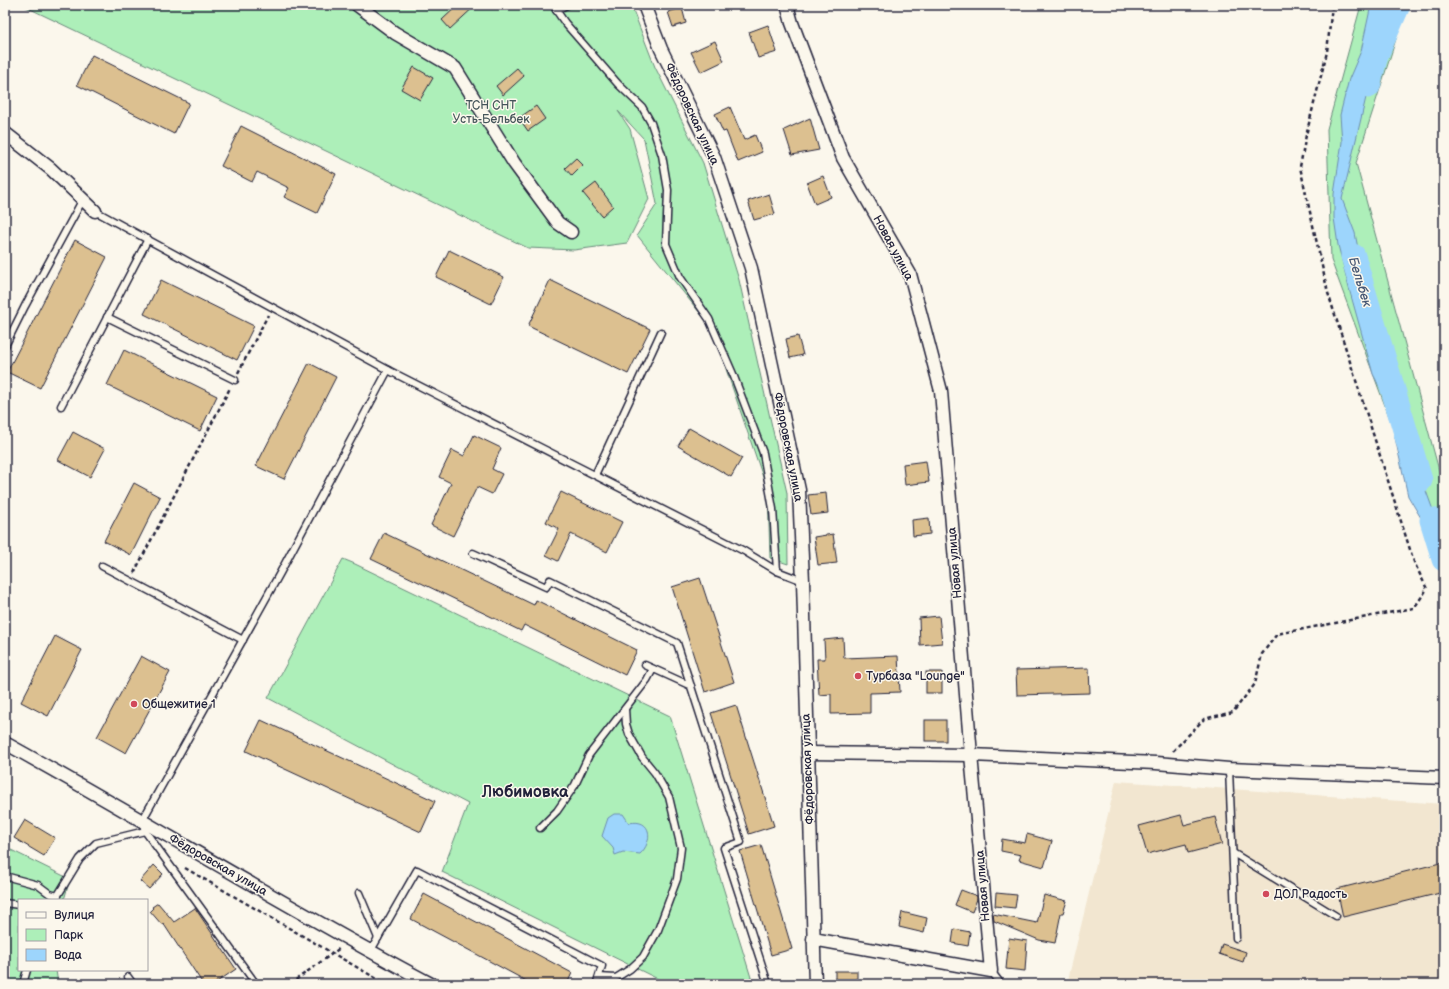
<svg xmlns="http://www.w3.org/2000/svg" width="1449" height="989" font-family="'Balsamiq Sans',sans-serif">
  <rect width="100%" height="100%" fill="#fbf7ec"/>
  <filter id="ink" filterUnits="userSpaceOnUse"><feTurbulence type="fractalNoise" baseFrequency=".025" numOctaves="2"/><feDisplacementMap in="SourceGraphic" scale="8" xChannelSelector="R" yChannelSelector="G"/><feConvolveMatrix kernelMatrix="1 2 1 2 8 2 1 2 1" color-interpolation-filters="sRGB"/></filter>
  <g filter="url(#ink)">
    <!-- built -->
    <path fill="#f2e6d0" d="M1116 781 1444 804V984H1067Z"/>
    <!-- green -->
    <g fill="#adefb9" stroke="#68887a">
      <path d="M22 5H631L655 67 703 163 739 280 787 493 788 564 770 558 768 492 712 328 637 235 657 204 644 139 618 111 630 129 649 199 627 243 574 250 528 248Z"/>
      <path d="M1361 5H1407L1356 163 1444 489V565L1331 260 1327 129Z"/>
      <path d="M343 559 355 564 670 716 753 984H668L442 872 468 804 268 698Z"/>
      <path d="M5 847 70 879 64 900H19V970H56L58 984H5Z"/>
    </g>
    <!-- water -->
    <g fill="#9dd5fc" stroke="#6c8daf">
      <path d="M1371 5H1398L1376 55 1342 199 1355 233 1364 280 1362 288 1411 450 1444 540V557L1408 496 1387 402 1373 374 1350 292 1338 245 1334 218V194L1342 142 1340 115 1349 79 1361 51Z"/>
      <path d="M614 814H623L629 823C653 818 653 842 640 854L623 852 615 855 613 848 602 836 608 818Z"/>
    </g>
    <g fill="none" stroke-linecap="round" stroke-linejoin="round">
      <!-- river -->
      <g stroke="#9dd5fc" stroke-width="25">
        <path d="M1368 86 1376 55 1398 5"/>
        <path d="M1353 256 1420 480"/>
        <path d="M1432 520 1444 559"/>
      </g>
    </g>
    <!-- building -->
    <g fill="#dcc090" stroke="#22223b">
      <path d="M458 5H476L450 29 442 20Z"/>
      <path d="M682 8 686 23 673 27 668 12Z"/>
      <path d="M768 25 777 52 758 58 749 32Z"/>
      <path d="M715 41 724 61 701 72 691 52Z"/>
      <path d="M92 55 189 103 174 134 77 85Z"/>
      <path d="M414 67 433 78 420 100 401 89Z"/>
      <path d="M517 68 524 76 503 95 496 86Z"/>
      <path d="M536 106 545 119 528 131 519 118Z"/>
      <path d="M730 107 744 140 755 135 762 152 738 162 726 131 723 132 715 114Z"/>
      <path d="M810 118 819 150 792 155 784 130Z"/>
      <path d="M241 126 336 174 317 213 284 197 289 188 257 172 252 182 221 166Z"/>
      <path d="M576 158 583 165 572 176 565 168Z"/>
      <path d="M823 176 831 197 815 204 807 183Z"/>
      <path d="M596 183 613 206 602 216 583 193Z"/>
      <path d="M769 194 775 214 754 220 748 201Z"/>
      <path d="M75 240 107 257 40 388 7 372Z"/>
      <path d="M449 250 504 277 491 304 436 277Z"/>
      <path d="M161 280 254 326 237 360 144 314Z"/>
      <path d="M550 280 650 329 628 374 528 326Z"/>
      <path d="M798 336 803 355 790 358 786 339Z"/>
      <path d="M124 350 217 396 200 431 107 385Z"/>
      <path d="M309 363 336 377 284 479 256 466Z"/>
      <path d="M689 428 742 458 731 477 678 446Z"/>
      <path d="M73 432 105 449 90 477 58 460Z"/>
      <path d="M474 435 501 448 492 469 502 474 492 494 477 487 453 536 431 525 451 483 439 477 452 450 464 456Z"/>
      <path d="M926 461 929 482 905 485 903 464Z"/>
      <path d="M134 483 160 497 131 555 104 541Z"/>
      <path d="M561 492 622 522 607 552 571 534 558 561 546 555 559 529 546 522Z"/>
      <path d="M826 493 828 513 811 515 808 495Z"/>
      <path d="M929 518 930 534 913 536 912 520Z"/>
      <path d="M384 533 534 605 536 600 637 650 625 675 524 625 521 631 371 559Z"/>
      <path d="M833 534 837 563 818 565 814 537Z"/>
      <path d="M700 578 734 682 705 692 672 587Z"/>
      <path d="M939 616 942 643 920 645 919 618Z"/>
      <path d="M55 636 82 650 48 716 21 702Z"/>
      <path d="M843 638 844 658 898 656 900 692 870 693V713L831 714V694L819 695 817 659H825L824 640Z"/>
      <path d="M141 656 170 672 126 753 97 737Z"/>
      <path d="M1089 668 1090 693 1017 695 1016 670Z"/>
      <rect x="926" y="672" width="16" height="21"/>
      <path d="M736 705 774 826 749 834 711 713Z"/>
      <path d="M261 720 435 801 421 832 246 751Z"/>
      <rect x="925" y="720" width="21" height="21"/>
      <path d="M1181 815 1184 825 1215 817 1222 844 1188 853 1186 844 1147 854 1139 826Z"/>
      <path d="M25 820 55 838 44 856 14 838Z"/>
      <path d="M1027 834 1052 841 1044 867 1019 860 1021 855 1001 851 1002 839 1025 843Z"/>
      <path d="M761 845 792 949 771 955 740 851Z"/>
      <path d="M1444 862V892L1343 917 1337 889Z"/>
      <path d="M154 865 163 874 149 889 140 881Z"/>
      <path d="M961 890 977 896V899L972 912 955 905Z"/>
      <path d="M996 893 1017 895 1015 908 995 906Z"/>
      <path d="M424 894 572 973 567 984H532L411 919Z"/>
      <path d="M1044 895 1067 901 1063 913H1061L1055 943 1039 940 994 921 993 914 1037 923Z"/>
      <path d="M158 903 174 922 195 908 236 969 214 984H203L163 923 162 925 150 911 153 908 152 907Z"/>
      <path d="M902 912 927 918 924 933 899 927Z"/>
      <path d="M954 929 970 932 968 946 952 943Z"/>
      <path d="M1009 938 1027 941 1025 971 1006 969Z"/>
      <path d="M1222 944 1246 952 1243 962 1219 954Z"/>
      <rect x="835" y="971" width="22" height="13"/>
    </g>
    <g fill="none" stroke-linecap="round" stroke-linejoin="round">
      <defs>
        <g id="lane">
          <path d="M555 5 556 10 567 5"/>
          <path d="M556 10 565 23 618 84 642 107 651 123 662 155 668 190 666 244 680 277 709 319 733 374 763 453 773 509 777 571"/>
          <path d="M95 211 388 370"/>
          <path d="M107 317 235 380"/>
          <path d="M5 346 25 306 83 199"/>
          <path d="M61 406 148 239"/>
          <path d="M595 475 661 332"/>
          <path d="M473 553 546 587 550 580 677 643 741 842 724 848 768 984"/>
          <path d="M102 566 243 640"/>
          <path d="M645 665 691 686"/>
          <path d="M1229 769 1236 938"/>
          <path d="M540 828 557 811 575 785 589 755 647 680 653 669"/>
          <path d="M1233 853 1336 916"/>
          <path d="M5 876 38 885 50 894 58 896"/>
          <path d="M359 893 378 938"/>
          <path d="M55 900 80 859 96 843 145 831"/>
          <path d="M5 903 19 905"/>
          <path d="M370 952 417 870 602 966 597 982"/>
          <path d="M991 971 1001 984"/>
          <path d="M128 977 133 984"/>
          <path d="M599 977 616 978 630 969 643 957 658 930 677 879 681 848 669 797 655 773 642 757 629 734 626 724 625 709"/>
          <path d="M23 984 27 970"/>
          <path d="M256 984 145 831 142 821 280 573 388 370 744 551 777 571 803 581"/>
        </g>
        <g id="street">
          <path d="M357 5 395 33 455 68 514 163 558 223 571 232"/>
          <path d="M644 5 661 49 714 157 751 268 799 490 803 581 815 984"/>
          <path d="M787 5 792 23 843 158 910 274 941 391 971 755 991 971 813 939"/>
          <path d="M5 133 51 169 95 211"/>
          <path d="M5 743C148 822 287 908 431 984"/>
          <path d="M808 753 971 755 1156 763 1229 769 1444 778"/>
        </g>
      </defs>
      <!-- lane casing -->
      <use href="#lane" stroke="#22223b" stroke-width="9"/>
      <!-- street casing -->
      <use href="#street" stroke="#22223b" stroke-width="15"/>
      <!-- path -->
      <g stroke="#22223b" stroke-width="2.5" stroke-dasharray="4 3" stroke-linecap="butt">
        <path d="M238 373 268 315"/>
        <path d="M134 573 230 388"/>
        <path d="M1173 751 1204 719 1233 712 1255 684 1262 654 1277 634 1414 608 1427 589 1414 562 1328 293 1300 167 1306 135 1327 52 1332 5"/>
        <path d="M185 868 386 984"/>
        <path d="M290 984 340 948"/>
      </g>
      <!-- lane -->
      <use href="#lane" stroke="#fbf7ec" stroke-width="6"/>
      <!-- street -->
      <use href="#street" stroke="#fbf7ec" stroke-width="12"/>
    </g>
  </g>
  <!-- markers -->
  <g fill="#d1495b" stroke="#fbf7ec" stroke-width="1.5">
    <circle cx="858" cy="676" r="4"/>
    <circle cx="134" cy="704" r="4"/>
    <circle cx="1266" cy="894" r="4"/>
  </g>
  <g text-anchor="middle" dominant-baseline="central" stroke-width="3" stroke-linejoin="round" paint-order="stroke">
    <!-- park labels -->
    <g font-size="12" fill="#45555a" stroke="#fbf7ec">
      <text x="491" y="105">ТСН СНТ<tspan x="491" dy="14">Усть-Бельбек</tspan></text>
    </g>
    <!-- street labels -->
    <g font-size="12" fill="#22223b" stroke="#fbf7ec">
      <text transform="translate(692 114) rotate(65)">Фёдоровская улица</text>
      <text transform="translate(893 248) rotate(62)">Новая улица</text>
      <text transform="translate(788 447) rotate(79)">Фёдоровская улица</text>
      <text transform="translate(955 563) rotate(-95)">Новая улица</text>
      <text transform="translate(808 769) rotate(-92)">Фёдоровская улица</text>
      <text transform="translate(218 865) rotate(30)">Фёдоровская улица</text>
      <text transform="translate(983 886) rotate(-95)">Новая улица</text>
    </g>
    <!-- poi labels -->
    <g font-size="12" fill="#22223b" stroke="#fbf7ec" text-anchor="start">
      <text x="866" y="676">Турбаза "Lounge"</text>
      <text x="142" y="704">Общежитие 1</text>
      <text x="1274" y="894">ДОЛ Радость</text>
    </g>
    <!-- water labels -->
    <g font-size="13" font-style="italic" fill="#475875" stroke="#fbf7ec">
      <text transform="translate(1360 282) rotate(73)">Бельбек</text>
    </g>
    <!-- district labels -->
    <g font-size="16" font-weight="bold" fill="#22223b" stroke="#fbf7ec">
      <text x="525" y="792">Любимовка</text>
    </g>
  </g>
  <!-- margin -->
  <rect width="1449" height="989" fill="none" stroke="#fbf7ec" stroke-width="20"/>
  <rect x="10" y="10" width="1429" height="969" fill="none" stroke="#22223b" stroke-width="1.5" filter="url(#ink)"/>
  <!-- legend -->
  <rect x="18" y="899" width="130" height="72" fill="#fbf7ec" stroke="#a4a2a5"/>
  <rect x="26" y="912" width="20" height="6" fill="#fbf7ec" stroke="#a4a2a5"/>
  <text x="54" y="919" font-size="12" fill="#22223b">Вулиця</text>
  <rect x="26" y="929" width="20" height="12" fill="#adefb9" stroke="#a4a2a5"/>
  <text x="54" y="939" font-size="12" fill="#22223b">Парк</text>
  <rect x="26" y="949" width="20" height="12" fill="#9dd5fc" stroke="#a4a2a5"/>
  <text x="54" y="959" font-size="12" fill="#22223b">Вода</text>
</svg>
